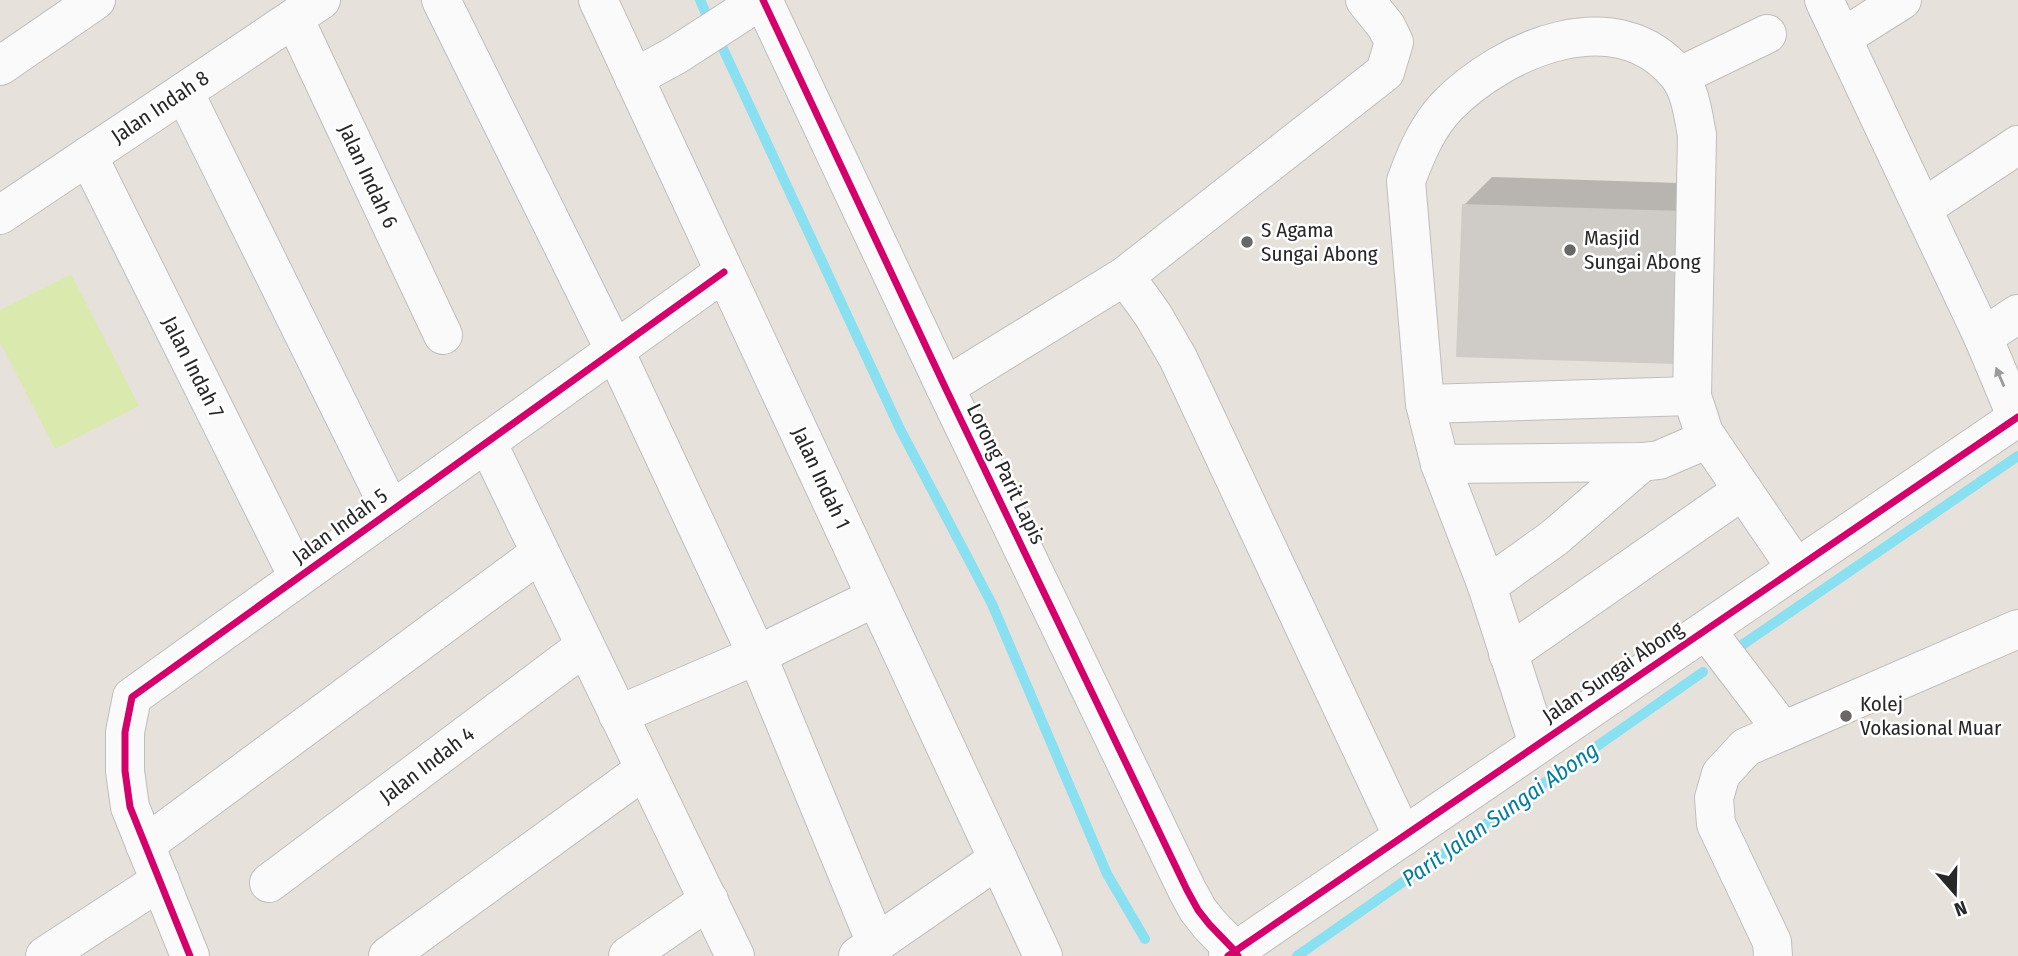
<svg xmlns="http://www.w3.org/2000/svg" width="2018" height="956" font-family="'Fira Sans Condensed',sans-serif">
  <rect width="100%" height="100%" fill="#e7e1dc"/>
  <!-- pitch -->
  <path fill="#dae9ae" d="M71 274 139 406 55 449 0 342V310Z"/>
  <!-- shadow -->
  <path fill="#0003" d="M1492 177 1709 184 1703 334 1464 205Z"/>
  <g fill="none" stroke-linecap="round" stroke-linejoin="round">
    <!-- stream -->
    <g stroke="#88e0f0" stroke-width="10">
      <path d="M700 0 711 25"/>
      <path d="M718 38 900 429 992 604 1107 874 1145 939"/>
      <path d="M1742 645 2018 456"/>
      <path d="M1297 956 1703 672"/>
    </g>
  </g>
  <!-- building -->
  <path fill="#cfcbc7" d="M1462 204 1682 211 1676 364 1456 357Z"/>
  <g fill="none" stroke-linecap="round" stroke-linejoin="round">
    <defs>
      <g id="minor">
        <path d="M441 0 615 351 757 655 876 943"/>
        <path d="M598 0 1043 956"/>
        <path d="M763 0 945 387 1187 890 1198 910 1209 924 1235 951 1238 956"/>
        <path d="M1824 0 1983 337 2017 418"/>
        <path d="M294 18 443 335"/>
        <path d="M1842 38 1902 0"/>
        <path d="M0 66 96 0"/>
        <path d="M1680 76 1767 34"/>
        <path d="M634 78 676 55 761 0"/>
        <path d="M184 92 391 511"/>
        <path d="M88 156 298 577"/>
        <path d="M1923 208 2018 145"/>
        <path d="M0 215 321 0"/>
        <path d="M1125 276 1385 72 1394 42 1386 26 1365 0"/>
        <path d="M1983 337 2018 314"/>
        <path d="M945 387 1125 276 1153 315 1178 358 1403 837"/>
        <path d="M1425 404 1692 396"/>
        <path d="M487 442 735 956"/>
        <path d="M1440 464 1642 462 1659 460 1708 439"/>
        <path d="M1487 586 1554 538 1642 462"/>
        <path d="M1706 630 1783 731"/>
        <path d="M1508 654 1743 490"/>
        <path d="M618 715 757 655 876 597"/>
        <path d="M1538 744 1487 586 1440 464 1425 404 1406 181C1416 154 1427 127 1447 106 1504 48 1617 0 1678 75 1691 92 1693 115 1697 135L1692 396 1704 433 1796 568"/>
        <path d="M145 845 540 553"/>
        <path d="M269 883 585 646"/>
        <path d="M45 956 160 881"/>
        <path d="M190 956 130 807 125 771V732L132 697 724 272"/>
        <path d="M388 956 644 770"/>
        <path d="M628 956 709 900"/>
        <path d="M858 956 998 859"/>
        <path d="M1228 956 2018 417"/>
        <path d="M1773 956 1772 942 1716 824 1714 798 1721 774 1746 747 2018 629"/>
      </g>
    </defs>
    <!-- minor casing -->
    <use href="#minor" stroke="#bfbebe" stroke-width="40"/>
    <!-- minor -->
    <use href="#minor" stroke="#fbfafa" stroke-width="38"/>
    <defs>
      <g id="cycleway">
        <path d="M763 0 945 387 1187 890 1198 910 1209 924 1235 951 1238 956"/>
        <path d="M190 956 130 807 125 771V732L132 697 724 272"/>
        <path d="M1228 956 2018 417"/>
      </g>
    </defs>
    <!-- cycleway casing -->
    <use href="#cycleway" stroke="#fff" stroke-width="11"/>
    <!-- cycleway -->
    <use href="#cycleway" stroke="#d6006c" stroke-width="7"/>
  </g>
  <!-- one-way arrows -->
  <defs><path id="oneway-solid" d="M-6-.8H1V-3.2L6.5 0L1 3.2V.8H-6Z" transform="scale(1.75)"/></defs>
  <use fill="#9c9b9b" href="#oneway-solid" transform="translate(2000 377) rotate(-113)"/>
  <!-- markers -->
  <g fill="#6a6866" stroke="#fff" stroke-width="2.5">
    <circle cx="1247" cy="242" r="7"/>
    <circle cx="1570" cy="250" r="7"/>
    <circle cx="1846" cy="716" r="7"/>
  </g>
  <g text-anchor="middle" dominant-baseline="central" stroke-width="5" stroke-linejoin="round" paint-order="stroke">
    <!-- street labels -->
    <g font-size="21" fill="#272727" stroke="#fff">
      <text transform="translate(160 107) rotate(-34)">Jalan Indah 8</text>
      <text transform="translate(368 176) rotate(65)">Jalan Indah 6</text>
      <text transform="translate(193 367) rotate(63)">Jalan Indah 7</text>
      <text transform="translate(1006 474) rotate(64)">Lorong Parit Lapis</text>
      <text transform="translate(821 478) rotate(65)">Jalan Indah 1</text>
      <text transform="translate(340 526) rotate(-36)">Jalan Indah 5</text>
      <text transform="translate(1613 672) rotate(-34)">Jalan Sungai Abong</text>
      <text transform="translate(427 765) rotate(-37)">Jalan Indah 4</text>
    </g>
    <!-- poi labels -->
    <g font-size="21" fill="#272727" stroke="#fff" text-anchor="start">
      <text x="1261" y="230">S Agama<tspan x="1261" dy="24">Sungai Abong</tspan></text>
      <text x="1584" y="238">Masjid<tspan x="1584" dy="24">Sungai Abong</tspan></text>
      <text x="1860" y="704">Kolej<tspan x="1860" dy="24">Vokasional Muar</tspan></text>
    </g>
    <!-- water labels -->
    <g font-size="23" font-style="italic" fill="#027ca1" stroke="#fff">
      <text transform="translate(1500 814) rotate(-35)">Parit Jalan Sungai Abong</text>
    </g>
  </g>
  <!-- north arrow -->
  <g transform="translate(1955 893) rotate(160)" stroke="#ffffff" stroke-width="5" paint-order="stroke">
  <path d="M0-5L12 26L0 18L-12 26Z" fill="#272727"/>
  <text y="-10" font-size="19" font-weight="bold" text-anchor="middle" fill="#272727">N</text>
  </g>
</svg>
